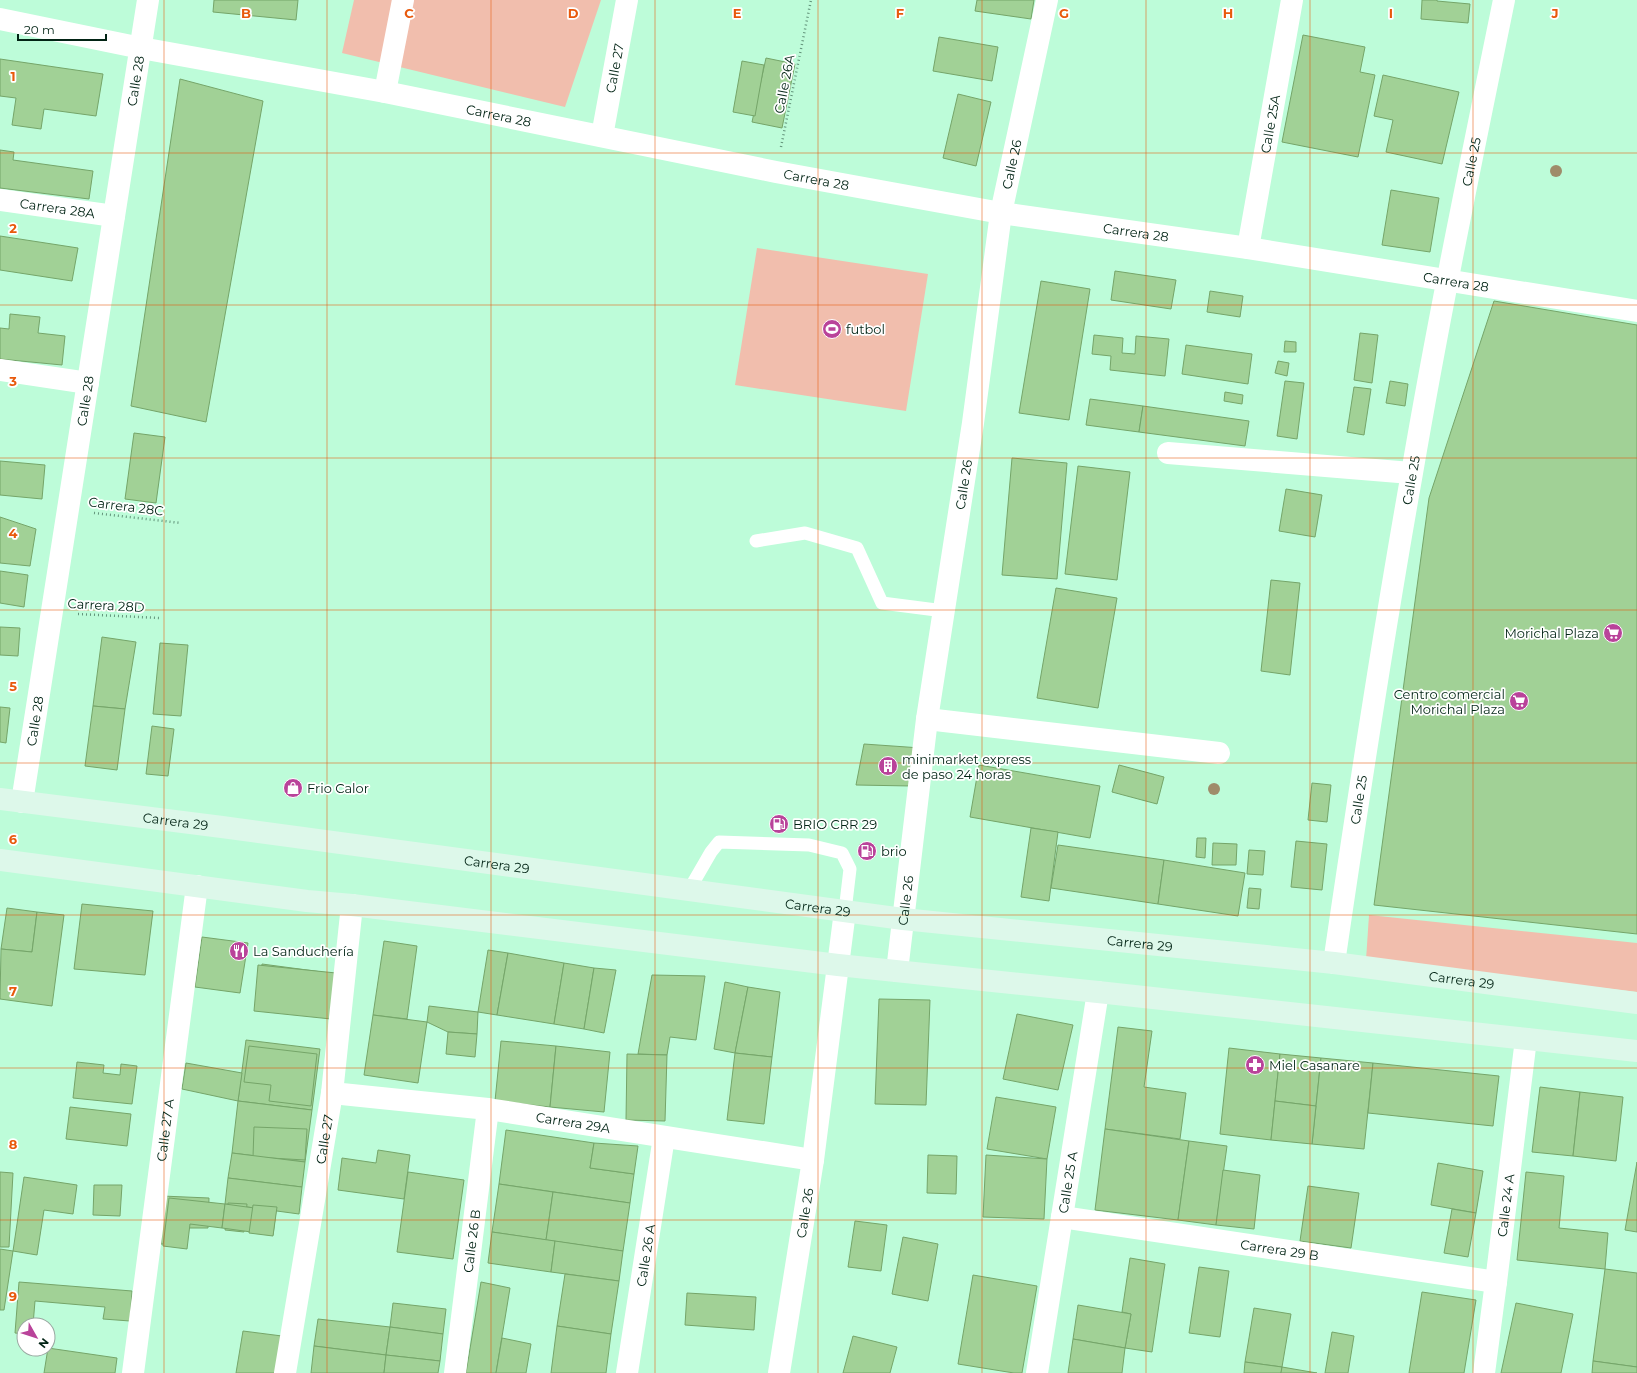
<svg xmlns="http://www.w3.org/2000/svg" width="1637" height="1373" font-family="Montserrat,sans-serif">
  <rect width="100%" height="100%" fill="#bdfcd9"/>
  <!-- green -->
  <g fill="#f1bead">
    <path d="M354 0H601L565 107 342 53Z"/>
    <path d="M757 248 928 274 906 411 735 385Z"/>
    <path d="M1369 915 1637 943V992L1366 960Z"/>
  </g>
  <!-- building -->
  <g fill="#a1d196" stroke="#75a569">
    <path d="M214 0H298L296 20 213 12Z"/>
    <path d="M977 0H1034L1031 19 975 11Z"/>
    <path d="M1422 0H1437V1L1470 4 1468 23 1421 19Z"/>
    <path d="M1303 35 1365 47 1360 72 1375 75 1358 157 1282 142Z"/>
    <path d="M939 37 998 47 992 81 933 71Z"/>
    <path d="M766 58 795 64 782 128 752 122Z"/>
    <path d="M0 59 103 74 96 116 44 109 41 129 12 125 16 98 0 96Z"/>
    <path d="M742 61 764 65 755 116 733 112Z"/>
    <path d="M1383 75 1459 92 1442 164 1386 152 1393 120 1374 116Z"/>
    <path d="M180 79 263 101 206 422 131 406Z"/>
    <path d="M958 94 991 102 976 166 943 158Z"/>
    <path d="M0 150 14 152 13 160 93 171 89 199 0 188Z"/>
    <path d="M1391 190 1439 198 1430 252 1382 245Z"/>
    <path d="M0 236 78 248 72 281 0 270Z"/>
    <path d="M1115 271 1176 280 1171 309 1111 300Z"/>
    <path d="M1041 281 1090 289 1069 420 1019 413Z"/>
    <path d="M1210 291 1243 296 1240 317 1207 312Z"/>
    <path d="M1494 301 1637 325V934L1374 905 1429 498Z"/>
    <path d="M10 314 40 317 38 333 65 336 62 365 0 359V328L9 329Z"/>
    <path d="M1360 333 1378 335 1372 383 1354 380Z"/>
    <path d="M1094 335 1123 338 1122 353 1135 354 1136 336 1169 339 1165 376 1110 370 1111 356 1092 354Z"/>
    <path d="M1285 341 1296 342V352H1284Z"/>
    <path d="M1186 345 1252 354 1248 384 1182 374Z"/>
    <path d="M1278 361 1289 363 1287 376 1275 373Z"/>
    <path d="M1285 381 1304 383 1297 439 1277 436Z"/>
    <path d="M1390 381 1408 384 1405 406 1386 403Z"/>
    <path d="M1354 387 1371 389 1364 435 1347 432Z"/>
    <path d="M1225 392 1243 395 1242 404 1224 401Z"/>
    <path d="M1090 399 1143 406 1139 432 1086 425Z"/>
    <path d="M1143 406 1249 421 1245 446 1139 432Z"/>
    <path d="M134 433 165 437 156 503 125 499Z"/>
    <path d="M1012 458 1067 463 1057 579 1002 575Z"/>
    <path d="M0 461 45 465 42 499 0 495Z"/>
    <path d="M1078 466 1130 472 1117 580 1065 574Z"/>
    <path d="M1286 489 1322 495 1315 537 1279 531Z"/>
    <path d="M0 517 36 529 30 566 0 563Z"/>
    <path d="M0 571 28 575 24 607 0 603Z"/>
    <path d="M1271 580 1300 583 1290 675 1261 671Z"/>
    <path d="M1056 588 1117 598 1098 708 1037 698Z"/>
    <path d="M0 627 20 628 18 656 0 655Z"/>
    <path d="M102 637 136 642 125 709 93 706Z"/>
    <path d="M160 643 188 645 181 716 153 714Z"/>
    <path d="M93 706 125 709 117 770 85 766Z"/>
    <path d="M0 707 10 708 6 743 0 742Z"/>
    <path d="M152 726 174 729 168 776 146 774Z"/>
    <path d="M864 744 921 748 911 786 856 785Z"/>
    <path d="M979 765 1100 786 1090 838 970 817Z"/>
    <path d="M1119 765 1164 777 1157 804 1112 792Z"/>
    <path d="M1312 783 1331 785 1327 822 1308 820Z"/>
    <path d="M1031 828 1058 832 1049 901 1021 897Z"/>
    <path d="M1197 838H1206L1205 858 1196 857Z"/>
    <path d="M1296 841 1327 844 1322 890 1291 887Z"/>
    <path d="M1213 843 1237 844 1236 865H1212Z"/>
    <path d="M1058 845 1164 860 1158 904 1051 888Z"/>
    <path d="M1249 850 1265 851 1263 875 1247 874Z"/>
    <path d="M1164 860 1245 873 1238 916 1158 904Z"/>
    <path d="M1249 888 1261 889 1259 909 1247 908Z"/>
    <path d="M82 904 153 911 145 975 74 969Z"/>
    <path d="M7 908 37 912 32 952 1 949Z"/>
    <path d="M37 912 64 915 52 1006 0 999 1 949 32 952Z"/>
    <path d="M202 937 248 943 240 993 195 987Z"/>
    <path d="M384 941 417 946 407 1019 373 1015Z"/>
    <path d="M488 950 508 953 497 1015 478 1012Z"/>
    <path d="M508 953 564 963 554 1024 497 1015Z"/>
    <path d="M564 963 594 968 584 1029 554 1024Z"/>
    <path d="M262 964 322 972 317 1004 257 996Z"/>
    <path d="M258 965 336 973 331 1019 254 1011Z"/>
    <path d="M594 968 616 970 604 1033 584 1029Z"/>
    <path d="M652 975 705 976 696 1040 670 1037 667 1055 638 1054Z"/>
    <path d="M725 982 748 987 735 1053 714 1049Z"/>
    <path d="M748 987 780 992 772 1057 735 1053Z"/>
    <path d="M879 999 930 1000 926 1105 875 1104Z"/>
    <path d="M429 1006 478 1012 477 1034 448 1032 427 1022Z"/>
    <path d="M1017 1014 1073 1025 1058 1090 1003 1079Z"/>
    <path d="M373 1015 427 1022 418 1083 364 1075Z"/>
    <path d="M1118 1027 1152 1031 1144 1087 1186 1093 1180 1139 1105 1129Z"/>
    <path d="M448 1032 477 1034 475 1057 446 1054Z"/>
    <path d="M246 1040 320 1049 312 1110 238 1101Z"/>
    <path d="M501 1041 556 1046 550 1107 495 1101Z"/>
    <path d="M249 1046 317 1054 311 1106 269 1101 271 1085 244 1082Z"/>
    <path d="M556 1046 610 1052 604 1112 550 1107Z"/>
    <path d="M1229 1048 1280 1054 1271 1140 1220 1134Z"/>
    <path d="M735 1053 772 1057 764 1124 727 1120Z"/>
    <path d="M627 1054 667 1055 665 1121 626 1120Z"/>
    <path d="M1280 1054 1321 1058 1316 1106 1275 1101Z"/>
    <path d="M1321 1058 1373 1063 1364 1149 1312 1144Z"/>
    <path d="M77 1062 104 1065 103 1073 120 1075 121 1064 137 1066 132 1104 73 1098Z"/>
    <path d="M186 1063 242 1073 238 1101 182 1089Z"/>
    <path d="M1373 1063 1499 1076 1493 1126 1368 1113Z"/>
    <path d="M1540 1087 1580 1092 1573 1156 1532 1152Z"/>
    <path d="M1580 1092 1623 1097 1616 1161 1573 1156Z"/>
    <path d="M996 1097 1056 1107 1047 1159 987 1149Z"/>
    <path d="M238 1101 312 1110 305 1162 232 1153Z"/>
    <path d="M1275 1101 1316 1106 1312 1144 1271 1140Z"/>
    <path d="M70 1107 131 1114 127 1146 66 1139Z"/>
    <path d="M254 1127 307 1129 305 1160 253 1157Z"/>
    <path d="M1105 1129 1189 1141 1178 1220 1095 1210Z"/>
    <path d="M506 1130 594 1143 590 1168 634 1174 630 1203 499 1184Z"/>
    <path d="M1189 1141 1227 1146 1216 1225 1178 1220Z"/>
    <path d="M594 1143 638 1146 634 1174 590 1168Z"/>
    <path d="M378 1150 410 1155 404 1199 338 1190 342 1158 376 1163Z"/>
    <path d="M232 1153 305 1162 302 1187 228 1178Z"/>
    <path d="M928 1155 957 1156 956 1194 927 1193Z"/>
    <path d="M986 1155 1047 1159 1044 1219 983 1217Z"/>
    <path d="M1637 1162V1232L1625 1230Z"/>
    <path d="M1438 1163 1483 1171 1476 1213 1431 1205Z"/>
    <path d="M1223 1170 1260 1175 1254 1229 1216 1225Z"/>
    <path d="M0 1172 13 1173 9 1247H0Z"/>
    <path d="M408 1172 464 1180 453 1259 397 1252Z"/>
    <path d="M1526 1172 1564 1176 1559 1228 1608 1233 1605 1269 1517 1260Z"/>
    <path d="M24 1177 77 1185 73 1214 44 1210 37 1255 13 1251Z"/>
    <path d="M228 1178 302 1187 299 1214 225 1204Z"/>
    <path d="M499 1184 553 1192 546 1240 492 1232Z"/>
    <path d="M94 1185H122L120 1216 93 1215Z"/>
    <path d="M1308 1186 1359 1193 1351 1248 1300 1241Z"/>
    <path d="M553 1192 630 1203 623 1251 546 1240Z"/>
    <path d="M162 1196 209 1198 208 1228H186V1245L161 1244Z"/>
    <path d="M169 1198 225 1204 222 1228 190 1224 187 1249 163 1246Z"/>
    <path d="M228 1203 247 1204 244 1232 225 1230Z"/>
    <path d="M225 1204 276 1211 273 1235 222 1228Z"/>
    <path d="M253 1205 277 1207 273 1236 249 1233Z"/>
    <path d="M1452 1209 1476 1213 1468 1257 1444 1253Z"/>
    <path d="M855 1221 887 1225 881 1271 848 1267Z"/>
    <path d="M492 1232 555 1241 551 1272 488 1263Z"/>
    <path d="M903 1237 938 1244 928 1301 892 1294Z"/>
    <path d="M555 1241 623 1251 619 1281 551 1272Z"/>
    <path d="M0 1249 13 1251 4 1310H0Z"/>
    <path d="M1130 1258 1165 1264 1152 1352 1125 1348 1131 1314 1122 1312Z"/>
    <path d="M1199 1267 1229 1271 1220 1337 1189 1333Z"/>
    <path d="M1605 1269 1637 1273V1367L1593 1361Z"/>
    <path d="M565 1274 619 1281 611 1334 557 1326Z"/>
    <path d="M973 1275 1037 1286 1022 1373H1014L958 1364Z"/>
    <path d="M19 1282 132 1291 130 1321 103 1319 105 1307 35 1301 33 1325H24V1334L15 1333Z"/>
    <path d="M481 1282 510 1288 496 1373H466Z"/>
    <path d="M1422 1292 1476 1300 1464 1373H1409Z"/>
    <path d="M687 1293 756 1297 754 1330 685 1325Z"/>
    <path d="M393 1303 446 1309 443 1334 390 1327Z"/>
    <path d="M1516 1303 1573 1314 1561 1373H1501Z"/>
    <path d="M1078 1305 1131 1314 1125 1348 1073 1339Z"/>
    <path d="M1254 1308 1291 1314 1282 1367 1245 1362Z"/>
    <path d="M318 1319 390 1327 386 1355 314 1346Z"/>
    <path d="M557 1326 611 1334 606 1373H551Z"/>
    <path d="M390 1327 443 1334 440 1361 386 1355Z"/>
    <path d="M243 1331 282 1336 276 1373H236Z"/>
    <path d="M1332 1332 1354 1336 1348 1373H1325Z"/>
    <path d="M853 1336 897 1347 890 1373H843Z"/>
    <path d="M502 1338 531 1344 526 1373H496Z"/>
    <path d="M1073 1339 1125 1348 1122 1373H1068Z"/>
    <path d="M314 1346 386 1355 384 1373H311Z"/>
    <path d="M48 1348 117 1358 115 1373H44Z"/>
    <path d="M386 1355 440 1361 438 1373H384Z"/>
    <path d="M1593 1361 1637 1367V1373H1592Z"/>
    <path d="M1245 1362 1282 1367 1281 1373H1244Z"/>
    <path d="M1282 1367 1317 1373H1281Z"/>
  </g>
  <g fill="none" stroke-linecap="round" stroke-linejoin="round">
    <!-- path -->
    <g stroke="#63947b" stroke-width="2.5" stroke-dasharray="1 3" stroke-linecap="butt">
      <path d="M781 147 811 0"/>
      <path d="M94 513 181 523"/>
      <path d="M78 614 159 618"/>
    </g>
    <!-- service -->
    <g stroke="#fff" stroke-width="13">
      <path d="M756 541 805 533 857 548 882 603 944 611"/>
      <path d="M689 890 711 852 719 842 809 845 842 853 850 869 845 911"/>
    </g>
    <!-- minor -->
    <g stroke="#fff" stroke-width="22">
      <path id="s1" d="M0 19 141 48 385 92 776 172 1001 213 1248 248 1637 311"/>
      <path d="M385 92 403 0"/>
      <path id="s2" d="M602 136 627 0"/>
      <path id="s3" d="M0 200 114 216"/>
      <path id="s4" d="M1248 248 1292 0"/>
      <path d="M0 370 88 383"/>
      <path d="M1168 453 1411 473"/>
      <path d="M927 719 1219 753"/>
      <path id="s5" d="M22 802 148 0"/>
      <path id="s6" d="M1334 963C1358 799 1383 636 1412 473 1439 315 1472 157 1504 0"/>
      <path id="s7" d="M897 971 927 719 973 423 1001 213 1047 0"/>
      <path id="s8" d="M332 1093 488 1109 813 1160"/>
      <path id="s9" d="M1062 1217 1496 1282"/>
      <path id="s10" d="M133 1373 197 886"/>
      <path id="s11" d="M285 1373 332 1093 352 905"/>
      <path id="s12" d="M455 1373 488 1109"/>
      <path id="s13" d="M627 1373 664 1137"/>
      <path id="s14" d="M779 1373 813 1160 845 911"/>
      <path id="s15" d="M1037 1373 1098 992"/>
      <path id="s16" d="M1484 1373 1496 1282 1526 1039"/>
    </g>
    <!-- secondary -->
    <g stroke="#ddf8ea" stroke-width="22">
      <path id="s17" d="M0 799 222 827 903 919 1334 963 1637 1003"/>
      <path d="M0 860 307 901 352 905 838 965 1098 992 1637 1051"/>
    </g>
  </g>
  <!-- trees -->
  <g fill="#9f8c6a">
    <circle cx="1556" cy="171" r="6"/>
    <circle cx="1214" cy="789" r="6"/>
  </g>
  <!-- grid -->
  <path fill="none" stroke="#e8590c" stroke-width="1" stroke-opacity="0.55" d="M164 0V1373M327 0V1373M491 0V1373M655 0V1373M818 0V1373M982 0V1373M1146 0V1373M1310 0V1373M1473 0V1373M0 153H1637M0 305H1637M0 458H1637M0 610H1637M0 763H1637M0 915H1637M0 1068H1637M0 1220H1637"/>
  <!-- icons -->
  <defs>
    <symbol id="stadium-disc" viewBox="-11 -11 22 22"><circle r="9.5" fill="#b9439a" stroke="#fff"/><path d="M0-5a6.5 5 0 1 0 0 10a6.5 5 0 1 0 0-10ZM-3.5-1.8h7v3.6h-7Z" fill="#fff"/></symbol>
    <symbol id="supermarket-disc" viewBox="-11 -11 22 22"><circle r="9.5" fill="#b9439a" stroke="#fff"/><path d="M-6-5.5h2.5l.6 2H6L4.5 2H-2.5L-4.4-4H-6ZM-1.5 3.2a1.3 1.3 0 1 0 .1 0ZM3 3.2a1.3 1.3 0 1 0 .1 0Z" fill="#fff"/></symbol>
    <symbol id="building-disc" viewBox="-11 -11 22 22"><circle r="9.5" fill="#b9439a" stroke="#fff"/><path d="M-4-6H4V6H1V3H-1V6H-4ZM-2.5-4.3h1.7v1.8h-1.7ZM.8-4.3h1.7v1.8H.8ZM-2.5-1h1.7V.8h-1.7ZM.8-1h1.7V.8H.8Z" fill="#fff"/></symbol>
    <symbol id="shop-disc" viewBox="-11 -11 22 22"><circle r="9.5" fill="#b9439a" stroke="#fff"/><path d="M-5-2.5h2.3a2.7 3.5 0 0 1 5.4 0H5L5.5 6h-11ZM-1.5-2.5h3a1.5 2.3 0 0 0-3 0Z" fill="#fff"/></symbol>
    <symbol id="fuel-disc" viewBox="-11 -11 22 22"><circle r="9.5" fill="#b9439a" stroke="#fff"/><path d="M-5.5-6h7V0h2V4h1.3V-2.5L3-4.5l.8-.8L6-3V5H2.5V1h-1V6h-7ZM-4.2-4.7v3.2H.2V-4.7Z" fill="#fff"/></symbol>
    <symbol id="restaurant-disc" viewBox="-11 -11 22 22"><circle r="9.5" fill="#b9439a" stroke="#fff"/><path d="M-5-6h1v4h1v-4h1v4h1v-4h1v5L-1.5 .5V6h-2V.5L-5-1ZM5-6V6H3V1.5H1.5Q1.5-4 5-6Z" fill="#fff"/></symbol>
    <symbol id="pharmacy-disc" viewBox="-11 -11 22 22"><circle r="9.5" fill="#b9439a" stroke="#fff"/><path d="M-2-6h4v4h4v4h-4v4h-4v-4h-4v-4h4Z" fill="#fff"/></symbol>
  </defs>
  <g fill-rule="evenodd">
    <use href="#stadium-disc" x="821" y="318" width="22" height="22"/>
    <use href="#supermarket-disc" x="1602" y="622" width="22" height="22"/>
    <use href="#supermarket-disc" x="1508" y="690" width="22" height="22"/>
    <use href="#building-disc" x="877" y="755" width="22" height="22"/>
    <use href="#shop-disc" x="282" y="777" width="22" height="22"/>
    <use href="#fuel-disc" x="768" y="813" width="22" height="22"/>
    <use href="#fuel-disc" x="856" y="840" width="22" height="22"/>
    <use href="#restaurant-disc" x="228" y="940" width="22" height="22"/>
    <use href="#pharmacy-disc" x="1244" y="1054" width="22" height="22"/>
  </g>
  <g text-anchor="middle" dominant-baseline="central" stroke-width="3.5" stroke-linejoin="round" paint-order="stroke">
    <!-- street labels -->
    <g font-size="13" fill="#022415" stroke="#fff">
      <text stroke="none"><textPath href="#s2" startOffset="69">Calle 27</textPath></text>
      <text stroke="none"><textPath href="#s5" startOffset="730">Calle 28</textPath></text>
      <text transform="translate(784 84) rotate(-79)">Calle 26A</text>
      <text stroke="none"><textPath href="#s1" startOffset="508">Carrera 28</textPath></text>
      <text stroke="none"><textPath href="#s4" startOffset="126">Calle 25A</textPath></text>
      <text stroke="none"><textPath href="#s6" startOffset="813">Calle 25</textPath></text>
      <text stroke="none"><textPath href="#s7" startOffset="815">Calle 26</textPath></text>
      <text stroke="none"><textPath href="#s1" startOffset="832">Carrera 28</textPath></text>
      <text stroke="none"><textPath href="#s3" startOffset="58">Carrera 28A</textPath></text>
      <text stroke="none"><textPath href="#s1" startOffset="1156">Carrera 28</textPath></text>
      <text stroke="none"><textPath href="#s1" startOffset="1480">Carrera 28</textPath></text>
      <text stroke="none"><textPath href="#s5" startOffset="406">Calle 28</textPath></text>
      <text stroke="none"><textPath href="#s6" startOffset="489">Calle 25</textPath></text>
      <text stroke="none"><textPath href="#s7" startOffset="491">Calle 26</textPath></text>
      <text transform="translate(126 506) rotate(7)">Carrera 28C</text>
      <text transform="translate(106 605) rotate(3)">Carrera 28D</text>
      <text stroke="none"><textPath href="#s5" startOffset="82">Calle 28</textPath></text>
      <text stroke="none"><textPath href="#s6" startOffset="165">Calle 25</textPath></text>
      <text stroke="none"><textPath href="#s17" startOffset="177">Carrera 29</textPath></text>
      <text stroke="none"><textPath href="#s17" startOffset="501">Carrera 29</textPath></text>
      <text stroke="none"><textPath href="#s7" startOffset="71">Calle 26</textPath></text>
      <text stroke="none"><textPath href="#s17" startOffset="825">Carrera 29</textPath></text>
      <text stroke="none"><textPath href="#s17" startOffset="1149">Carrera 29</textPath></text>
      <text stroke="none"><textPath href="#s17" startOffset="1473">Carrera 29</textPath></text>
      <text stroke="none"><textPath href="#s8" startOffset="243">Carrera 29A</textPath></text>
      <text stroke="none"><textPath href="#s10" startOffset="245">Calle 27 A</textPath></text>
      <text stroke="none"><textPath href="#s11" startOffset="237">Calle 27</textPath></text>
      <text stroke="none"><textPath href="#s15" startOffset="193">Calle 25 A</textPath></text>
      <text stroke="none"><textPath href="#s16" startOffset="169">Calle 24 A</textPath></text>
      <text stroke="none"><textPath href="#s14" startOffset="162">Calle 26</textPath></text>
      <text stroke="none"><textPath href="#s12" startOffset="133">Calle 26 B</textPath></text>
      <text stroke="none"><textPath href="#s9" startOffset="220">Carrera 29 B</textPath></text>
      <text stroke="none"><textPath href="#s13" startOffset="119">Calle 26 A</textPath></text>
    </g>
    <!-- poi labels -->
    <g font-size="13" fill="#022415" stroke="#fff" text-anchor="start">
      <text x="846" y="329">futbol</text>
      <text x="1599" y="633" text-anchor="end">Morichal Plaza</text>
      <text x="1505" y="694" text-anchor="end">Centro comercial<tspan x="1505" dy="15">Morichal Plaza</tspan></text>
      <text x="902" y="759">minimarket express<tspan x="902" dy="15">de paso 24 horas</tspan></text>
      <text x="307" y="788">Frio Calor</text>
      <text x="793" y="824">BRIO CRR 29</text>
      <text x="881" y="851">brio</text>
      <text x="253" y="951">La Sanduchería</text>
      <text x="1269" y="1065">Miel Casanare</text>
    </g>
  </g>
  <g font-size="13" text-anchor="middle" font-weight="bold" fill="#e8590c" stroke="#fff" stroke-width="3.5" stroke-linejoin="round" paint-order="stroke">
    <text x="246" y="18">B</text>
    <text x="409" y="18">C</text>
    <text x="573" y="18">D</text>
    <text x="737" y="18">E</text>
    <text x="900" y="18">F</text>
    <text x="1064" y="18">G</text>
    <text x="1228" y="18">H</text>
    <text x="1391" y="18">I</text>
    <text x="1555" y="18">J</text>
    <text x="13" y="81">1</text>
    <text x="13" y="233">2</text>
    <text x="13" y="386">3</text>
    <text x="13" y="538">4</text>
    <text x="13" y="691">5</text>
    <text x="13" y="844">6</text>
    <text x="13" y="996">7</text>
    <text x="13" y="1149">8</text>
    <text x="13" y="1301">9</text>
  </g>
  <!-- north arrow -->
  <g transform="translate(36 1337) rotate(129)"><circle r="19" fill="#ffffff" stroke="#9aa7a1"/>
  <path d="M0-3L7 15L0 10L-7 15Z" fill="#b9439a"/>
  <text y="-6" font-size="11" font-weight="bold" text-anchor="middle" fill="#022415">N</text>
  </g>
  <!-- scale -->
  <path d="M18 34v6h88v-6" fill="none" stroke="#022415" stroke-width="2"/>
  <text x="24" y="34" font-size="12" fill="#022415" stroke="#ffffff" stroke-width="3" paint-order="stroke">20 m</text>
</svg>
